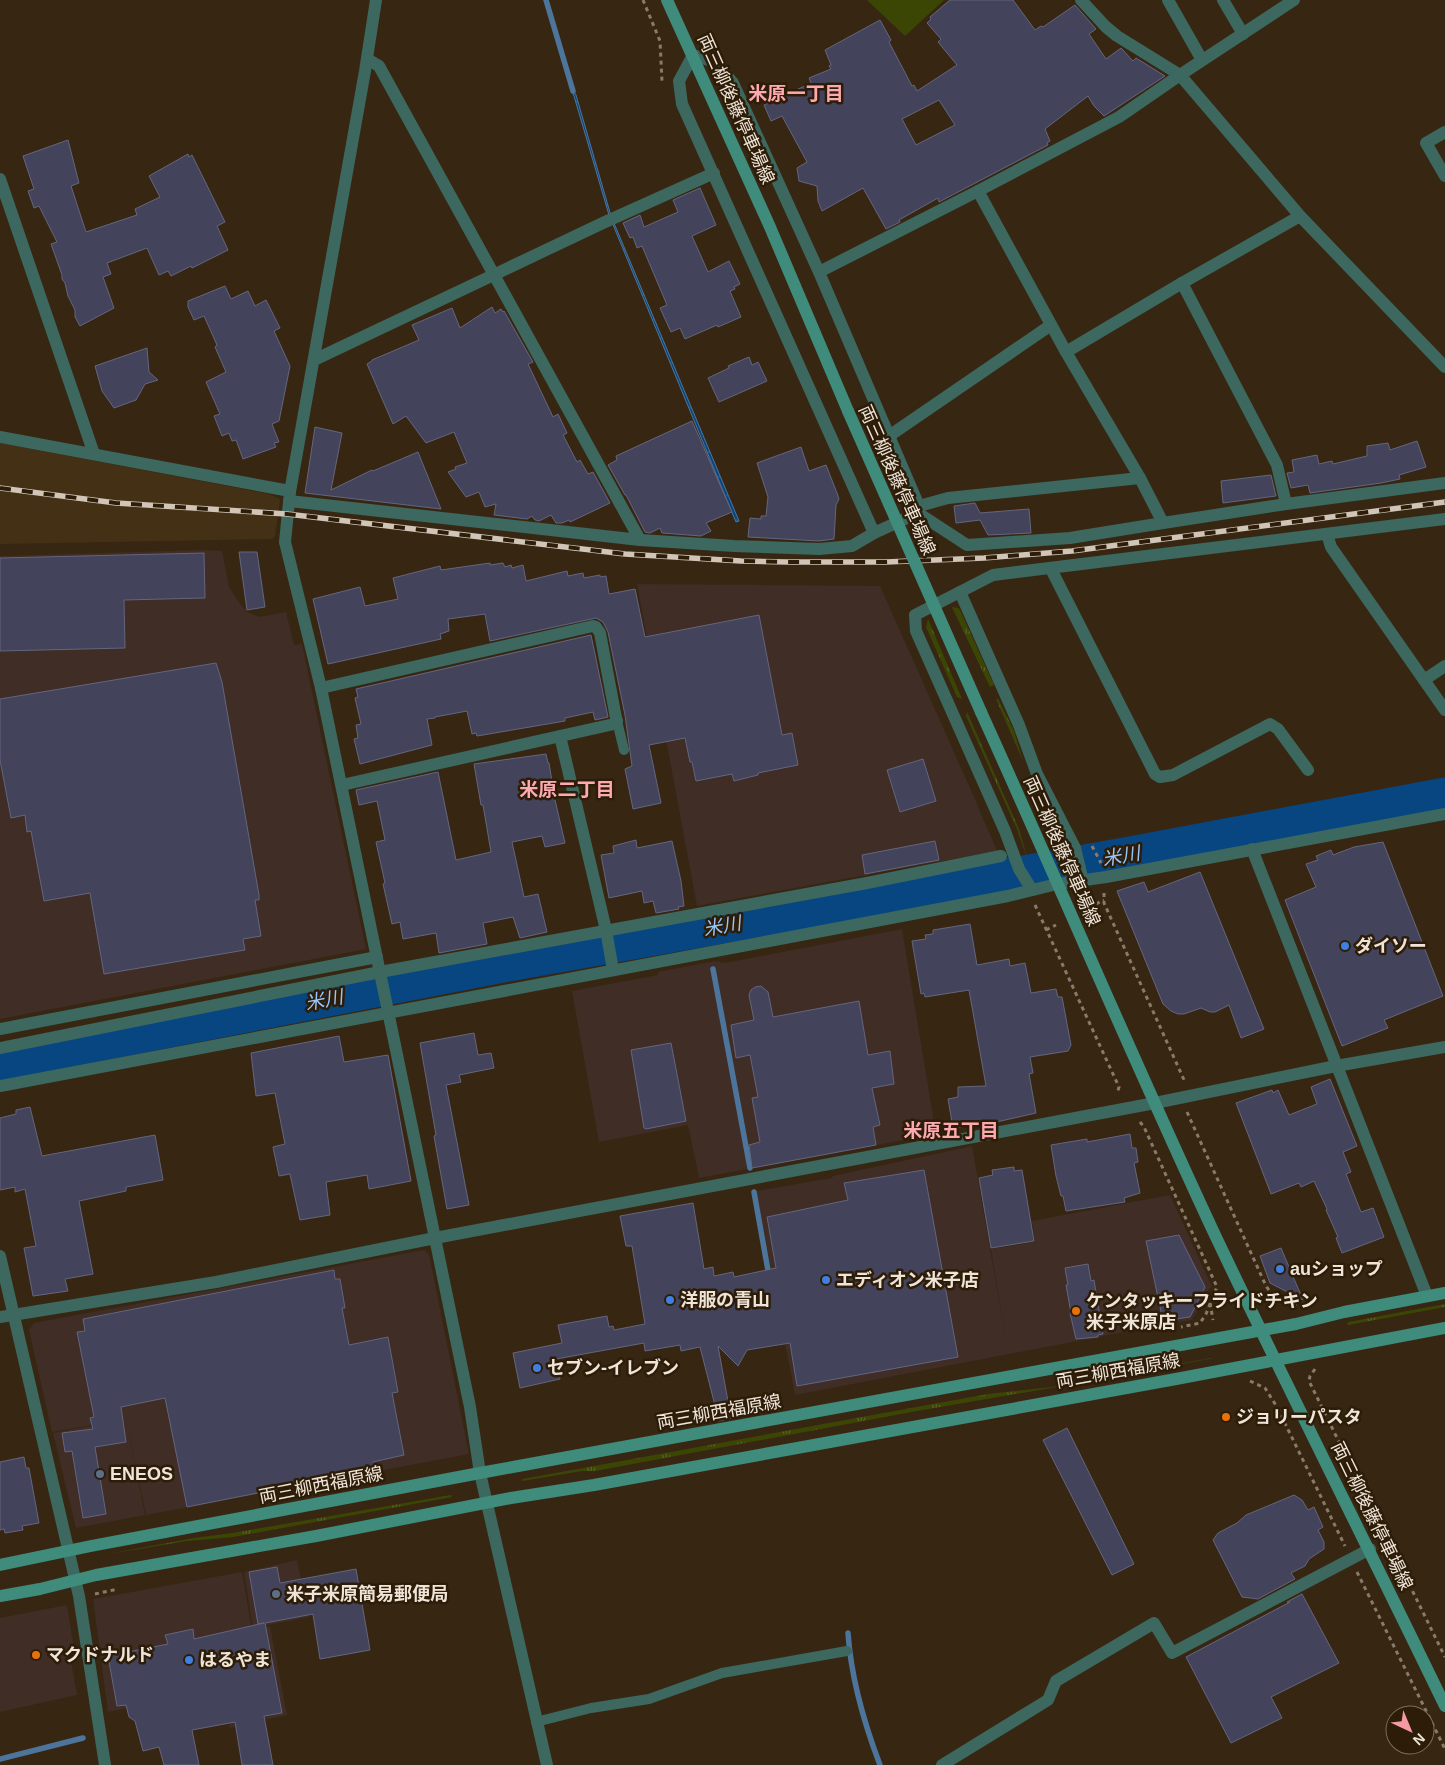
<svg xmlns="http://www.w3.org/2000/svg" width="1445" height="1765" font-family="Helvetica,'Noto Sans JP',sans-serif">
  <defs>
    <pattern id="grass-tufts" width="24" height="20" patternUnits="userSpaceOnUse" patternTransform="scale(1.25)"><rect width="24" height="20" fill="#3c4604"/><path d="M3 7l-1-3M5 7V3M7 7l1-3M15 17l-1-3M17 17v-4M19 17l1-3" fill="none" stroke="#586128"/></pattern>
    <pattern id="water-ripples" width="26" height="14" patternUnits="userSpaceOnUse" patternTransform="scale(1.25)"><rect width="26" height="14" fill="#074681"/><path d="M2 4q2-2 4 0t4 0M15 11q2-2 4 0t4 0" fill="none" stroke="#2b6192"/></pattern>
  </defs>
  <rect width="100%" height="100%" fill="#372712"/>
  <!-- commercial -->
  <g fill="#3f2d26">
    <path d="M204 550 222 551 229 587 240 604 249 613 260 617 286 612 294 645 302 644 366 949 0 1019V556Z"/>
    <path d="M637 584 880 586 974 797 997 851 697 906Z"/>
    <path d="M902 929 936 1134 699 1178 688 1125 599 1142 572 991 658 975V972L715 961 725 963Z"/>
    <path d="M972 1146 1005 1335 991 1249 1035 1242 1032 1221 1170 1195 1212 1287 1209 1289 1192 1320 1129 1331 795 1395 756 1191 832 1178 833 1176Z"/>
    <path d="M424 1250 429 1254 469 1454 146 1515 126 1419 145 1515 76 1528 53 1433 122 1420 52 1432 29 1330 34 1323Z"/>
    <path d="M297 1560 309 1617 253 1628 244 1572Z"/>
    <path d="M242 1572 252 1630 270 1626 287 1715 230 1728 223 1689 108 1712 93 1599Z"/>
    <path d="M67 1605 74 1649 71 1661 77 1695 0 1712V1618Z"/>
  </g>
  <!-- built -->
  <path fill="#443014" d="M0 443 269 494 280 499 275 536 273 539 0 544Z"/>
  <!-- grass -->
  <g fill="url(#grass-tufts)">
    <path d="M952 607 958 608 960 610 994 685 990 687Z"/>
    <path d="M928 619 962 699 957 697 926 627Z"/>
    <path d="M996 699H998L1014 731 1023 761Z"/>
    <path d="M967 712 1019 829 1027 858 1017 829 966 716Z"/>
    <path d="M1445 1304V1307L1348 1325 1347 1324 1349 1322Z"/>
    <path d="M1211 1358H1213L1132 1374 917 1411 595 1471H582L522 1481 523 1479 988 1394 1061 1386Z"/>
    <path d="M451 1495 452 1497 233 1537 187 1541 103 1555 194 1538 233 1533Z"/>
  </g>
  <!-- green -->
  <path fill="#3c4604" d="M867 0H944L905 36Z"/>
  <!-- water -->
  <path fill="url(#water-ripples)" stroke="#4d759b" d="M570 84 576 95 611 216 739 521 736 522 609 215 574 96 569 85Z"/>
  <g fill="none" stroke-linecap="round" stroke-linejoin="round">
    <!-- stream -->
    <g stroke="#4d759b" stroke-width="5.5">
      <path d="M546 0 573 91"/>
      <path d="M713 969 750 1168"/>
      <path d="M754 1192 769 1276"/>
      <path d="M848 1633C851 1678 864 1723 880 1765"/>
      <path d="M0 1759 83 1738"/>
    </g>
    <!-- river -->
    <path stroke="#074681" stroke-width="35" d="M0 1063 508 964 1130 854 1445 795"/>
  </g>
  <!-- building -->
  <g fill="#43435b" stroke="#65657f" fill-rule="evenodd">
    <path d="M950 0H1013L1035 30 1041 26 1043 27 1075 5 1096 29 1089 34 1106 59 1121 48 1133 61 1136 58 1165 76 1104 116 1094 106 1088 96 1045 129 1050 141 1047 143 1048 145 939 202 938 198 899 220 900 222 886 229 863 188 822 211 818 201 817 186 799 181 797 168 807 162 782 116 771 121 764 105 811 83 809 78 831 69 829 66 831 65 825 50 880 20 891 40 889 42 912 86 914 85 917 91 957 65 938 42 941 39 927 23 931 19 930 17ZM939 100 955 125 916 145 902 119Z"/>
    <path d="M68 140 79 183 71 186 86 232 137 215 135 209 160 197 149 176 188 154 189 157 192 155 225 222 217 226 228 250 192 268 191 266 171 276 168 271 159 275 147 248 107 263 111 274 103 277 114 308 80 326 75 317V310L68 296 65 283 62 279V275L51 244 57 242 39 206 34 208 28 191 34 189 23 156Z"/>
    <path d="M700 188 716 225 692 236 708 272 729 261 740 284 734 287 735 289 730 291 741 317 718 327 717 325 685 339 680 328 671 332 660 308 667 305 642 246 637 248 633 237 630 238 623 223 640 215 644 227 678 212 673 200Z"/>
    <path d="M225 286 231 299 248 291 255 306 266 300 280 328 274 331 290 366 279 421 272 424 279 442 274 443 276 447 243 459 236 440 232 441 229 433 222 436 214 416 220 414 206 382 226 372 215 347 217 345 204 316 194 320 188 307V301Z"/>
    <path d="M492 307 495 313 501 309 503 312 504 311 533 362 528 364 553 417 558 414 567 433 563 435 577 462 580 460 588 474 593 472 610 503 570 522 569 520 562 523H556L551 515 539 521 535 520 532 516 527 519 494 515 496 504 485 507 479 492 466 497 448 472 456 469 455 467 467 463 454 432 426 443 406 416 393 424 367 364 372 361V360L419 340 412 325 452 308 460 328Z"/>
    <path d="M147 348 149 372 158 380 145 384 136 400 114 408 102 391 95 366Z"/>
    <path d="M749 357 752 365 758 362 767 381 719 402 708 378 729 368 728 366Z"/>
    <path d="M692 421 732 512 706 523 711 531 701 536 662 533 660 528 650 533 645 532 626 495H625L608 465 617 460 616 456Z"/>
    <path d="M315 427 342 433 331 490 372 470 373 471 418 452 441 509 305 493Z"/>
    <path d="M1417 441 1426 467 1399 475 1400 479 1381 483 1310 493 1308 485 1291 488 1287 473 1294 472 1292 460 1317 455 1319 464 1332 461 1333 464 1367 456V446L1388 443 1390 450Z"/>
    <path d="M801 447 809 471 826 465 837 493 839 499 836 505 834 539 819 541 748 537 750 518 761 519V516H766L768 497 757 463Z"/>
    <path d="M1271 475 1276 496 1223 503 1221 481Z"/>
    <path d="M975 503 980 513 1029 509 1031 533 988 535 980 520 956 523 954 506Z"/>
    <path d="M239 552H257L265 607 247 610Z"/>
    <path d="M204 553 205 598 124 600 125 648 0 651V558Z"/>
    <path d="M490 563V565L503 563 505 567 511 565 512 568 523 565 526 581 567 571 568 576 583 573 584 578 600 575V577L606 576 609 594 635 589 645 637 759 615 782 735 792 733 798 765 758 773V775L734 781 732 774 696 781 692 762H690L685 738 649 745 661 803 633 809 625 769 632 766 625 715 608 632 603 622 596 618 490 641 485 614 448 619 449 631 440 634 441 639 328 664 313 599 360 587 365 606 398 599 393 578 440 566 441 570Z"/>
    <path d="M591 635 608 717 595 720 593 712 565 718V721L477 736 476 733 472 734 467 711 435 717V718L427 719 432 745 360 764 354 739 358 738 356 725 361 724 355 698 358 697 356 689Z"/>
    <path d="M216 663 222 682 259 895V900H255L261 936 243 939 245 950 104 974 90 893 44 901 31 831 27 832 25 815 11 818 0 760V699Z"/>
    <path d="M546 754 548 763H549L555 800 565 843 545 847 542 836 512 842 524 897 538 894 547 932 520 938 513 917 483 923 487 944 439 953 436 933 403 939 400 922 392 924 383 884 385 883 376 842 385 840 377 801 359 805 356 790 438 772 456 860 491 852 483 805H481L474 764Z"/>
    <path d="M923 759 936 801 900 812 887 770Z"/>
    <path d="M636 840 637 848 672 841 681 881 684 906 678 907 679 909 656 913 653 901 644 903 642 891 609 898 601 855 614 853 613 846Z"/>
    <path d="M935 841 939 860 865 874 862 855Z"/>
    <path d="M1383 842 1443 996 1384 1020 1388 1028 1342 1046 1285 900 1316 887 1306 864 1318 860 1316 856 1331 850 1333 855 1354 847Z"/>
    <path d="M1200 872 1264 1029 1241 1038 1229 1005 1215 1012H1210L1201 1008 1184 1014H1178L1171 1011 1163 1004 1117 891 1144 882 1148 892Z"/>
    <path d="M970 924 977 965 1009 959 1010 966 1025 963 1031 993 1056 989 1058 997H1062L1071 1045 1068 1051 1030 1057 1033 1073 1029 1074 1036 1113 992 1123V1122L953 1128 948 1099 958 1097V1087L986 1086 969 990 925 997 924 993 921 994 912 941 926 939 925 935 933 934V930Z"/>
    <path d="M761 986 768 992 773 1017 859 1001 868 1055 890 1051 894 1084 872 1088 880 1125 873 1127 876 1145 752 1168 749 1145 760 1142 752 1098 758 1097 750 1055 736 1058 731 1025 754 1020 749 995 751 990 755 987Z"/>
    <path d="M474 1033 478 1055 491 1053 494 1068 459 1075 461 1082 446 1085 469 1205 447 1209 434 1136 436 1135 420 1043Z"/>
    <path d="M339 1036 344 1062 388 1055 411 1181 369 1189 367 1175 326 1182 330 1215 300 1220 290 1174 279 1176 273 1147 285 1144 275 1093 256 1096 251 1053Z"/>
    <path d="M671 1043 686 1121 646 1129 644 1128 631 1050Z"/>
    <path d="M1330 1079 1357 1146 1343 1152 1351 1172 1346 1174 1361 1212 1373 1208 1384 1237 1342 1253 1336 1238 1338 1237 1326 1210 1327 1209 1314 1181 1301 1187 1299 1183 1271 1194 1236 1103 1272 1090 1273 1093 1278 1090 1289 1115 1317 1104 1311 1087Z"/>
    <path d="M30 1107 42 1156 155 1135 163 1180 126 1187V1191L79 1201 93 1274 65 1279 68 1291 33 1296 24 1248 36 1246 25 1189 15 1192V1187L0 1190V1118L16 1114V1110Z"/>
    <path d="M1130 1134 1132 1148H1136L1138 1162 1134 1163 1140 1193 1124 1198 1125 1202 1066 1211 1063 1196H1061L1056 1176 1051 1145 1087 1139V1142Z"/>
    <path d="M1014 1167V1171L1022 1170 1034 1241 991 1248 979 1178 993 1175 992 1170Z"/>
    <path d="M924 1170 958 1357 797 1386 790 1343 747 1350 738 1366 718 1346 731 1418 719 1421 700 1347 681 1351 680 1345 645 1351 644 1343 556 1359 560 1379 520 1388 513 1353 562 1343 558 1325 607 1316 609 1327 613 1326 614 1330 645 1324 632 1246H626L620 1216 693 1203 704 1269 713 1267 714 1276 733 1272 734 1277 776 1268 767 1217 848 1200 844 1183Z"/>
    <path d="M1179 1235 1205 1287 1190 1317 1163 1321 1146 1241Z"/>
    <path d="M1281 1248 1303 1300 1270 1283 1260 1256Z"/>
    <path d="M1088 1264 1091 1281 1094 1280 1103 1334 1098 1335V1337L1076 1339 1070 1313H1071L1066 1285H1068L1065 1268Z"/>
    <path d="M334 1270 335 1279H340L345 1308H342L349 1345 388 1337 398 1392 392 1393 404 1455 373 1462 374 1470 187 1507 165 1398 121 1407 126 1442 95 1447 106 1514 83 1518 72 1451 65 1452 62 1433 93 1429 90 1418 94 1417 77 1332 85 1331 83 1319Z"/>
    <path d="M1067 1428 1134 1564 1112 1575 1043 1440Z"/>
    <path d="M24 1457 26 1468H29L39 1523 22 1526 23 1530 5 1533 4 1529 0 1530V1462Z"/>
    <path d="M1294 1495 1302 1500 1308 1510 1314 1507 1323 1527 1318 1530 1324 1542V1549L1309 1559 1305 1566 1291 1573 1295 1579 1258 1599 1242 1597 1213 1540 1218 1533 1237 1523 1246 1515Z"/>
    <path d="M277 1567 280 1583 356 1569 370 1650 320 1659 313 1614 265 1623 282 1713 264 1716 273 1765H242L235 1722 192 1730 199 1765H164L159 1747 143 1751 135 1721 129 1717 126 1705 117 1706 108 1656 168 1644 165 1635 193 1629 194 1639 264 1623 258 1624 249 1572Z"/>
    <path d="M1302 1594 1339 1663 1271 1697 1282 1718 1231 1743 1186 1657 1290 1602H1287Z"/>
  </g>
  <g fill="none" stroke-linecap="round" stroke-linejoin="round">
    <!-- path -->
    <g stroke="#897b6a" stroke-width="3" stroke-dasharray="4 4" stroke-linecap="butt">
      <path d="M643 0 660 41 662 81"/>
      <path d="M1092 846 1101 863"/>
      <path d="M1104 893V903L1185 1082"/>
      <path d="M1096 904 1104 900"/>
      <path d="M1035 905 1119 1087 1117 1094"/>
      <path d="M1046 930 1056 925"/>
      <path d="M1187 1112 1266 1286C1274 1298 1289 1306 1304 1304"/>
      <path d="M1140 1122 1144 1127 1217 1287 1206 1314 1200 1323 1181 1327"/>
      <path d="M1212 1299 1224 1297"/>
      <path d="M1210 1303 1213 1320"/>
      <path d="M1315 1369 1310 1376 1309 1381 1445 1657"/>
      <path d="M1250 1381 1265 1388 1277 1407 1345 1546"/>
      <path d="M1357 1572 1445 1749"/>
      <path d="M95 1594 118 1589"/>
    </g>
    <!-- service -->
    <g stroke="#3c685f" stroke-width="10">
      <path d="M617 721 624 750"/>
      <path d="M536 1722 591 1708 649 1699 722 1673 847 1651"/>
    </g>
    <!-- pedestrian -->
    <path stroke="#3c685f" stroke-width="12" d="M0 1048 380 972 867 883 1001 856"/>
    <!-- minor -->
    <g stroke="#3c685f" stroke-width="12">
      <path d="M376 0 365 71 290 492 285 542 321 688 470 1407 480 1473 547 1765"/>
      <path d="M1081 0 1106 27 1117 36 1180 75 1300 216 1445 367"/>
      <path d="M1168 0 1202 60"/>
      <path d="M1223 0 1243 34"/>
      <path d="M693 55 715 62 733 83 819 272 919 506 918 513 874 533 682 104 679 81Z"/>
      <path d="M1445 132 1426 143 1445 176"/>
      <path d="M0 179 94 454"/>
      <path d="M978 191 1066 352"/>
      <path d="M819 272 978 191 1119 117 1180 75 1294 0"/>
      <path d="M314 360 605 222 714 173"/>
      <path d="M889 436 1051 325"/>
      <path d="M0 437 290 491"/>
      <path d="M1140 478 1066 352 1182 283"/>
      <path d="M289 501 640 540 379 66 367 59"/>
      <path d="M1286 504 1277 465 1182 283 1300 216"/>
      <path d="M919 506 948 498 1140 478 1163 523 1286 504 1445 483"/>
      <path d="M918 513 967 545 1070 538 1163 523"/>
      <path d="M1327 534 1331 547 1445 710"/>
      <path d="M640 540 734 546 819 549 852 546 874 533"/>
      <path d="M1051 569 1155 774 1160 777 1173 775 1270 724 1278 729 1308 770"/>
      <path d="M960 592 1019 725 1037 774 1075 848 1083 881"/>
      <path d="M1424 680 1445 666"/>
      <path d="M321 688 593 626 596 627 600 633 616 718 617 721 614 724 342 785"/>
      <path d="M560 736 606 930 613 970"/>
      <path d="M1252 849 1427 1296"/>
      <path d="M1032 890 1019 869 1005 831 916 631 915 615 993 575 1445 519"/>
      <path d="M0 1029 377 957"/>
      <path d="M0 1086C336 1024 672 960 1008 896L1057 884 1106 877 1445 814"/>
      <path d="M0 1256 79 1596 105 1765"/>
      <path d="M0 1317 216 1282 435 1238 1155 1103 1336 1066 1445 1047"/>
      <path d="M942 1765 1048 1700 1056 1681 1154 1623 1172 1653 1370 1549"/>
    </g>
    <!-- secondary -->
    <g stroke="#3f8b7c" stroke-width="12">
      <path d="M667 0 770 227 848 411"/>
      <path d="M981 712C1060 886 1134 1062 1215 1235 1290 1393 1369 1549 1445 1706"/>
      <path d="M0 1565 91 1546 480 1473 1296 1324 1344 1312 1445 1293"/>
      <path d="M0 1596 40 1589 96 1575 316 1536 511 1498 594 1485 1176 1379 1445 1328"/>
    </g>
    <defs>
      <path id="rail" d="M0 488 116 503 287 514 625 554 741 561 788 562H886L984 558 1072 551 1445 502"/>
    </defs>
    <!-- rail casing -->
    <use href="#rail" stroke="#d1c5b8" stroke-width="5.5"/>
    <!-- rail -->
    <use href="#rail" stroke="#2d1d08" stroke-width="4" stroke-dasharray="11" stroke-linecap="butt"/>
    <!-- secondary-bridge -->
    <path stroke="#3f8b7c" stroke-width="12" d="M848 411 981 712"/>
  </g>
  <!-- markers -->
  <g fill="#3f7fe0" stroke="#2d1d08" stroke-width="2">
    <circle cx="1345" cy="946" r="5"/>
    <circle cx="1280" cy="1269" r="5"/>
    <circle cx="826" cy="1280" r="5"/>
    <circle cx="670" cy="1300" r="5"/>
    <circle cx="537" cy="1368" r="5"/>
    <circle cx="189" cy="1660" r="5"/>
  </g>
  <g fill="#e8710a" stroke="#2d1d08" stroke-width="2">
    <circle cx="1076" cy="1311" r="5"/>
    <circle cx="1226" cy="1417" r="5"/>
    <circle cx="36" cy="1655" r="5"/>
  </g>
  <g fill="#5c6f8a" stroke="#2d1d08" stroke-width="2">
    <circle cx="100" cy="1474" r="5"/>
    <circle cx="276" cy="1594" r="5"/>
  </g>
  <g text-anchor="middle" dominant-baseline="central" stroke-width="5" stroke-linejoin="round" paint-order="stroke">
    <!-- street labels -->
    <g font-size="18" fill="#efe4d8" stroke="#2d1d08">
      <text transform="translate(736 109) rotate(66)">両三柳後藤停車場線</text>
      <text transform="translate(897 480) rotate(66)">両三柳後藤停車場線</text>
      <text transform="translate(1062 851) rotate(66)">両三柳後藤停車場線</text>
      <text transform="translate(1118 1371) rotate(-10)">両三柳西福原線</text>
      <text transform="translate(719 1412) rotate(-10)">両三柳西福原線</text>
      <text transform="translate(321 1485) rotate(-11)">両三柳西福原線</text>
      <text transform="translate(1372 1516) rotate(64)">両三柳後藤停車場線</text>
    </g>
    <!-- poi labels -->
    <g font-size="18" font-weight="bold" fill="#efe4d8" stroke="#2d1d08" text-anchor="start">
      <text x="1355" y="946">ダイソー</text>
      <text x="1290" y="1269">auショップ</text>
      <text x="836" y="1280">エディオン米子店</text>
      <text x="680" y="1300">洋服の青山</text>
      <text x="1086" y="1301">ケンタッキーフライドチキン<tspan x="1086" dy="21">米子米原店</tspan></text>
      <text x="547" y="1368">セブン-イレブン</text>
      <text x="1236" y="1417">ジョリーパスタ</text>
      <text x="110" y="1474">ENEOS</text>
      <text x="286" y="1594">米子米原簡易郵便局</text>
      <text x="46" y="1655">マクドナルド</text>
      <text x="199" y="1660">はるやま</text>
    </g>
    <!-- neighbourhood labels -->
    <g font-size="19" font-weight="bold" fill="#fda9b2" stroke="#2d1d08">
      <text x="796" y="93">米原一丁目</text>
      <text x="567" y="789">米原二丁目</text>
      <text x="951" y="1130">米原五丁目</text>
    </g>
    <!-- water labels -->
    <g font-size="19" font-style="italic" fill="#99c5f8" stroke="#2d1d08">
      <text transform="translate(1121 856) rotate(-10)">米川</text>
      <text transform="translate(722 926) rotate(-10)">米川</text>
      <text transform="translate(324 1000) rotate(-11)">米川</text>
    </g>
  </g>
  <!-- north arrow -->
  <g transform="translate(1410 1730) rotate(136)"><circle r="24" fill="#2d1d08" stroke="#7b6d5b"/>
  <path d="M0-4L9 19L0 12L-9 19Z" fill="#f49aa4"/>
  <text y="-8" font-size="14" font-weight="bold" text-anchor="middle" fill="#efe4d8">N</text>
  </g>
</svg>
